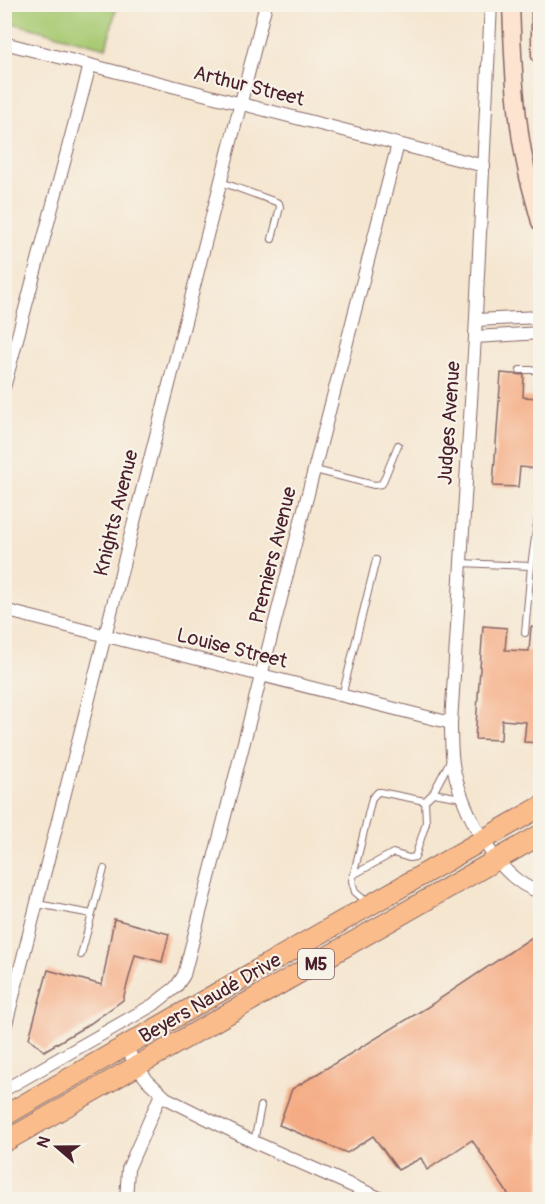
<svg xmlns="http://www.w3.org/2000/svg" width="545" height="1204" font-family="Pangolin,sans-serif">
  <rect width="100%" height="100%" fill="#f7f3e8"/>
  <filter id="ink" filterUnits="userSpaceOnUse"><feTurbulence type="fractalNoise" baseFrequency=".0167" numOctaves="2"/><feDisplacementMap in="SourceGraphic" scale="12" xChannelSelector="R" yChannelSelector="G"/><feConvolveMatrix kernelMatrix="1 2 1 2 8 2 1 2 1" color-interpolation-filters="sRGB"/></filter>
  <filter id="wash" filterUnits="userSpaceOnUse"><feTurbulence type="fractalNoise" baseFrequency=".008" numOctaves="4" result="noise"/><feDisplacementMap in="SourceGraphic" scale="24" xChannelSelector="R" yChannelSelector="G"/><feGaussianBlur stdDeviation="1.35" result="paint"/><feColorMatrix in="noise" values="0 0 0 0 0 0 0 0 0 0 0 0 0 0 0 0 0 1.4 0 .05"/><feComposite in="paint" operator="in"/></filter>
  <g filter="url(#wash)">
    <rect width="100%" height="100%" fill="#f5e6d0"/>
    <!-- green -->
    <path fill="#a8ca73" stroke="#79744f" stroke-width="1.5" d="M4 5 5 4 117 5 106 48 5 21Z"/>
    <g id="blocks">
      <!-- building -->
      <g fill="#f5ac84">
        <path d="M501 373 524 375 523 397 540 398V469L520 467 518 487 493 486Z"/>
        <path d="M483 626 507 628 505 650 529 651 531 627 540 628V743L524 742 526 722 502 720 501 740 475 739Z"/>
        <path d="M114 919 169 934 162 962 135 955 123 1000 91 1023 44 1051 29 1038 48 970 102 985Z"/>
        <path d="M540 932V1200H512L472 1140 427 1170 421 1158 398 1170 373 1136 347 1153 279 1125 292 1089 426 1008Z"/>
      </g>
    </g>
  </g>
  <g filter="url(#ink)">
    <use href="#blocks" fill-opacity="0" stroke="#866565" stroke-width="1.5"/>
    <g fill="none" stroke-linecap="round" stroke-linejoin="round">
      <defs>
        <g id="lane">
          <path d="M221 182 279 203 280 207 272 239"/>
          <path d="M520 370H540"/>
          <path d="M315 470 374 485 382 484 398 445"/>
          <path d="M461 563 531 566"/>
          <path d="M525 633 531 566 540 503"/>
          <path d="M342 696 376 560"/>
          <path d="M433 793 462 798"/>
          <path d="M425 801 433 793 450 761"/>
          <path d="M353 875 393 853 409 858 415 857 426 823 425 801"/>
          <path d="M368 903 355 892 352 881 372 798 378 792H380L425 801"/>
          <path d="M37 904 92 914"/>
          <path d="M81 955 104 869"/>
          <path d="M254 1142 261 1106"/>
        </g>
        <g id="street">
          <path d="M491 4 475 337 451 723C451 738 451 755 454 770 463 811 497 880 540 892"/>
          <path d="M4 43 484 166"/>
          <path d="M476 320 540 317"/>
          <path d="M475 337 540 333"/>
          <path d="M4 388 90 65"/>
          <path d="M4 610 451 723"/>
          <path d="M4 1032 266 4"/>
          <path d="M126 1046 136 1066 148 1081 166 1098 254 1142 384 1200"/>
          <path d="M4 1090 153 1005 176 987 184 975 398 144"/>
          <path d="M126 1200 128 1169 161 1094"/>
        </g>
        <g id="secondary">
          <path d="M511 4C513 62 515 121 528 177 532 192 536 207 540 222"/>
          <path d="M540 4V55"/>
        </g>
        <g id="primary">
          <path d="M4 1116 540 807"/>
          <path d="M4 1142 540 835"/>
        </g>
      </defs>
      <!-- lane casing -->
      <use href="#lane" stroke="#866565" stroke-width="8"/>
      <!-- street casing -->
      <use href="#street" stroke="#866565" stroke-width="14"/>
      <!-- secondary casing -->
      <use href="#secondary" stroke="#866565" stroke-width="19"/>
      <!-- primary casing -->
      <use href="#primary" stroke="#866565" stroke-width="22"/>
      <!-- lane -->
      <use href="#lane" stroke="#fff" stroke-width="6"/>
      <!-- street -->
      <use href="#street" stroke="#fff" stroke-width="12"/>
      <!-- secondary -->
      <use href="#secondary" stroke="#fde4d1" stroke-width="16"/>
      <!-- primary -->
      <use href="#primary" stroke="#fabc8b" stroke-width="20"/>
    </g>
  </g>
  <g text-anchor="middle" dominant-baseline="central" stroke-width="4.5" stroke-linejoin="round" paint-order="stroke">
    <!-- shield labels -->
    <rect fill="#f7f3e8" stroke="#7e5f64" stroke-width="1.5" x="298" y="949" width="36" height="30" rx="4.5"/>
    <g font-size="18" font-weight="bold" fill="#4a1f2b">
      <text x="316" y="964">M5</text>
    </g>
    <!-- street labels -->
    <g font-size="20" fill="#4a1f2b" stroke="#f7f3e8">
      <text transform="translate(249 86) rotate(14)">Arthur Street</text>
      <text transform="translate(449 423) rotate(-86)">Judges Avenue</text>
      <text transform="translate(116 513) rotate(-76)">Knights Avenue</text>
      <text transform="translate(273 555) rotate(-76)">Premiers Avenue</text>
      <text transform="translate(232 648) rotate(14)">Louise Street</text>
      <text transform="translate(210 998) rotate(-30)">Beyers Naudé Drive</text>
    </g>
  </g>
  <!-- margin -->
  <rect width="545" height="1204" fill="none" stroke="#f7f3e8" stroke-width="24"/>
  <!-- north arrow -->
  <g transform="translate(57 1147) rotate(290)" stroke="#f7f3e8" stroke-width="4.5" paint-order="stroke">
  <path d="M0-4.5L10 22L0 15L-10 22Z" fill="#4a1f2b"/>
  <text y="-9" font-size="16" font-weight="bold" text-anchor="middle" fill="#4a1f2b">N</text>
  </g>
</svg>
